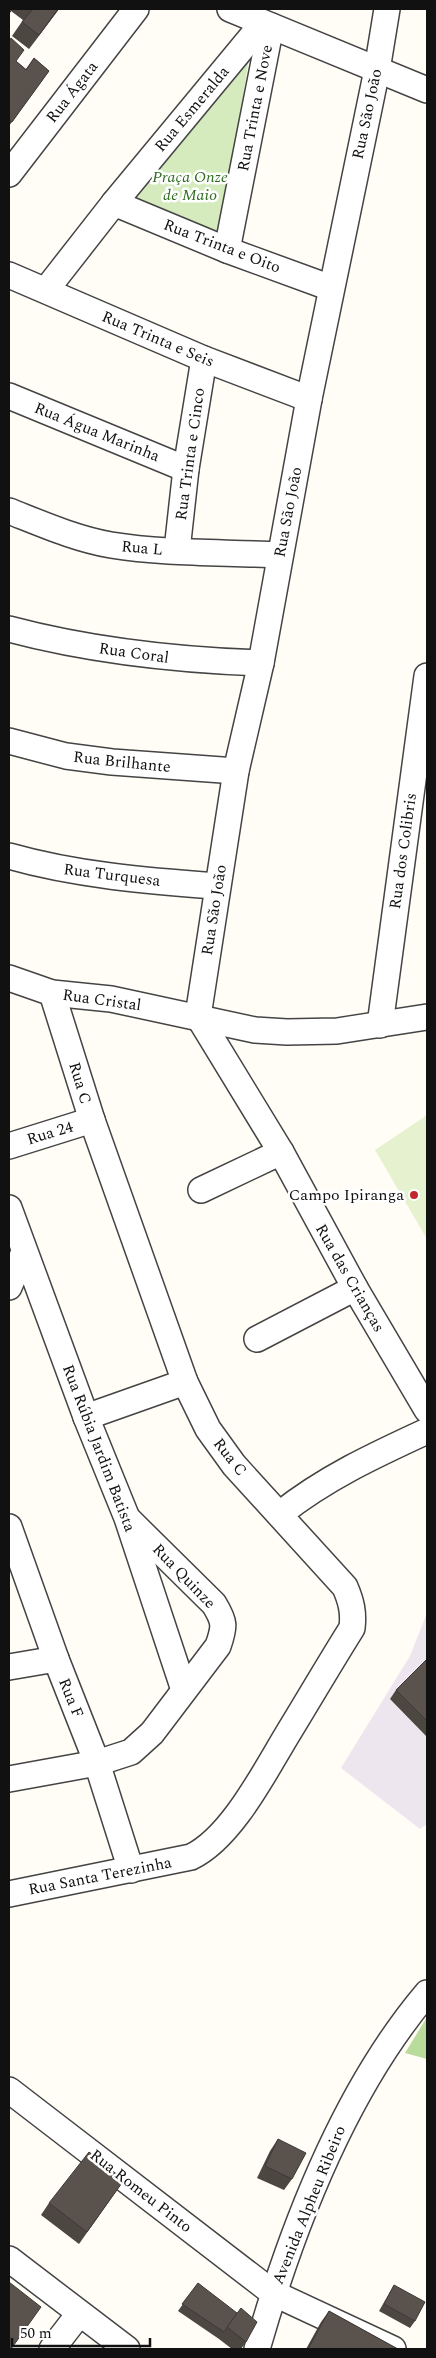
<svg xmlns="http://www.w3.org/2000/svg" width="436" height="2358" font-family="Spectral,serif">
  <rect width="100%" height="100%" fill="#fffdf5"/>
  <!-- industrial -->
  <path fill="#eee6ef" d="M427 1613V1824L420 1829 341 1768 410 1656Z"/>
  <!-- green -->
  <path fill="#d5ebbd" d="M250 52 220 240 128 201Z"/>
  <!-- forest -->
  <path fill="#b9dc9c" d="M427 2017V2059L405 2053Z"/>
  <!-- pitch -->
  <path fill="#e6f2cf" d="M427 1115V1239L375 1150Z"/>
  <g fill="none" stroke-linecap="round" stroke-linejoin="round">
    <defs>
      <g id="minor">
        <path d="M230 9 427 90"/>
        <path d="M9 174 136 9"/>
        <path d="M114 203 227 250 331 288"/>
        <path d="M227 250 271 26"/>
        <path d="M9 275 204 359 309 399"/>
        <path d="M46 290 114 203 263 23"/>
        <path d="M9 396 186 469"/>
        <path d="M9 511C42 524 76 539 111 545 166 554 224 552 280 555"/>
        <path d="M177 550 186 469 204 359"/>
        <path d="M9 629C92 651 175 660 261 663"/>
        <path d="M9 741 66 756 112 762 236 771"/>
        <path d="M9 856C76 875 147 881 217 886"/>
        <path d="M9 978 52 993 111 999 255 1030 287 1032 337 1031 427 1017"/>
        <path d="M198 1016 236 771 261 663 309 399 377 70 387 9"/>
        <path d="M198 1016 281 1152 355 1288 427 1410"/>
        <path d="M380 1025 427 676"/>
        <path d="M9 1146 92 1120"/>
        <path d="M201 1190 281 1152"/>
        <path d="M9 1208 86 1417 127 1518 184 1690"/>
        <path d="M9 1287 24 1252"/>
        <path d="M257 1339 355 1288"/>
        <path d="M86 1417 185 1382"/>
        <path d="M280 1514C325 1478 375 1455 427 1431"/>
        <path d="M9 1527 56 1659 97 1763 131 1870"/>
        <path d="M9 1667 56 1659"/>
        <path d="M9 1779 97 1763 131 1752 152 1733 218 1646C225 1626 225 1622 214 1604L129 1520"/>
        <path d="M9 1894 191 1857C231 1838 264 1773 287 1735 309 1699 330 1663 352 1628 354 1612 351 1601 345 1587L234 1465 208 1429 185 1382 92 1120 52 993"/>
        <path d="M9 2090 273 2293 393 2349"/>
        <path d="M9 2259 127 2349"/>
        <path d="M52 2349 79 2314"/>
        <path d="M257 2349C292 2227 344 2091 427 1993"/>
      </g>
    </defs>
    <!-- minor casing -->
    <use href="#minor" stroke="#444" stroke-width="28"/>
    <!-- minor -->
    <use href="#minor" stroke="#fff" stroke-width="25"/>
  </g>
  <!-- wall -->
  <g fill="#4d4742">
    <path d="M9 9H59L29 49 12 36 23 20 11 11 9 15Z"/>
    <path d="M9 41 16 61 26 69 34 58 49 71 9 126Z"/>
    <path d="M427 1659V1737L390 1699 396 1690Z"/>
    <path d="M278 2139 292 2179 284 2190 257 2178 270 2151Z"/>
    <path d="M124 2180 79 2244 41 2215 49 2203Z"/>
    <path d="M198 2283 246 2342 241 2349H232L219 2339V2338V2339L178 2311Z"/>
    <path d="M394 2285 415 2321 410 2328 379 2311Z"/>
    <path d="M329 2311 398 2349H306L321 2322Z"/>
  </g>
  <!-- shaded-wall -->
  <path fill="#3f3936" d="M58 9H59L29 49 39 35Z"/>
  <!-- building -->
  <g fill="#5a524d" stroke="#3f3936">
    <path d="M9 9H13L10 12 9 11Z"/>
    <path d="M33 9H58L39 35 22 22Z"/>
    <path d="M11 38 24 50 16 61 26 70 34 58 49 71 12 122 9 120V41Z"/>
    <path d="M427 1659V1721L396 1690Z"/>
    <path d="M278 2139 306 2153 292 2179 265 2166Z"/>
    <path d="M89 2152 124 2180 87 2232 49 2203Z"/>
    <path d="M9 2282 41 2307 11 2349H9Z"/>
    <path d="M198 2283 237 2313 224 2332 182 2304Z"/>
    <path d="M394 2285 425 2302 415 2321 384 2304Z"/>
    <path d="M241 2308 257 2322 246 2342 227 2327Z"/>
    <path d="M329 2311 398 2349H308Z"/>
  </g>
  <!-- markers -->
  <circle fill="#c4262e" stroke="#fff" stroke-width="2" cx="414" cy="1195" r="5"/>
  <g text-anchor="middle" dominant-baseline="central" stroke-width="5" stroke-linejoin="round" paint-order="stroke">
    <!-- street labels -->
    <g font-size="16" fill="#111" stroke="#fff">
      <text transform="translate(72 92) rotate(-52)">Rua Ágata</text>
      <text transform="translate(255 108) rotate(-79)">Rua Trinta e Nove</text>
      <text transform="translate(192 109) rotate(-50)">Rua Esmeralda</text>
      <text transform="translate(367 114) rotate(-78)">Rua São João</text>
      <text transform="translate(222 246) rotate(21)">Rua Trinta e Oito</text>
      <text transform="translate(158 339) rotate(23)">Rua Trinta e Seis</text>
      <text transform="translate(97 432) rotate(22)">Rua Água Marinha</text>
      <text transform="translate(190 454) rotate(-82)">Rua Trinta e Cinco</text>
      <text transform="translate(288 512) rotate(-79)">Rua São João</text>
      <text transform="translate(142 548) rotate(5)">Rua L</text>
      <text transform="translate(134 653) rotate(8)">Rua Coral</text>
      <text transform="translate(122 762) rotate(6)">Rua Brilhante</text>
      <text transform="translate(403 851) rotate(-82)">Rua dos Colibris</text>
      <text transform="translate(112 875) rotate(7)">Rua Turquesa</text>
      <text transform="translate(214 910) rotate(-81)">Rua São João</text>
      <text transform="translate(102 1000) rotate(8)">Rua Cristal</text>
      <text transform="translate(80 1083) rotate(73)">Rua C</text>
      <text transform="translate(50 1133) rotate(-17)">Rua 24</text>
      <text transform="translate(350 1278) rotate(60)">Rua das Crianças</text>
      <text transform="translate(99 1448) rotate(69)">Rua Rúbia Jardim Batista</text>
      <text transform="translate(230 1457) rotate(52)">Rua C</text>
      <text transform="translate(184 1576) rotate(46)">Rua Quinze</text>
      <text transform="translate(71 1698) rotate(68)">Rua F</text>
      <text transform="translate(100 1876) rotate(-11)">Rua Santa Terezinha</text>
      <text transform="translate(141 2191) rotate(38)">Rua Romeu Pinto</text>
      <text transform="translate(309 2205) rotate(-68)">Avenida Alpheu Ribeiro</text>
    </g>
    <!-- park labels -->
    <g font-size="16" font-style="italic" fill="#2f6b1f" stroke="#fff">
      <text x="190" y="177">Praça Onze<tspan x="190" dy="18">de Maio</tspan></text>
    </g>
    <!-- poi labels -->
    <g font-size="16" fill="#111" stroke="#fff" text-anchor="end">
      <text x="404" y="1195">Campo Ipiranga</text>
    </g>
  </g>
  <!-- border -->
  <rect width="436" height="2358" fill="none" stroke="#111111" stroke-width="20"/>
  <!-- scale -->
  <path d="M12 2338v8h138v-8" fill="none" stroke="#111111" stroke-width="2.5"/>
  <text x="20" y="2338" font-size="15" fill="#111111" stroke="#ffffff" stroke-width="4" paint-order="stroke">50 m</text>
</svg>
